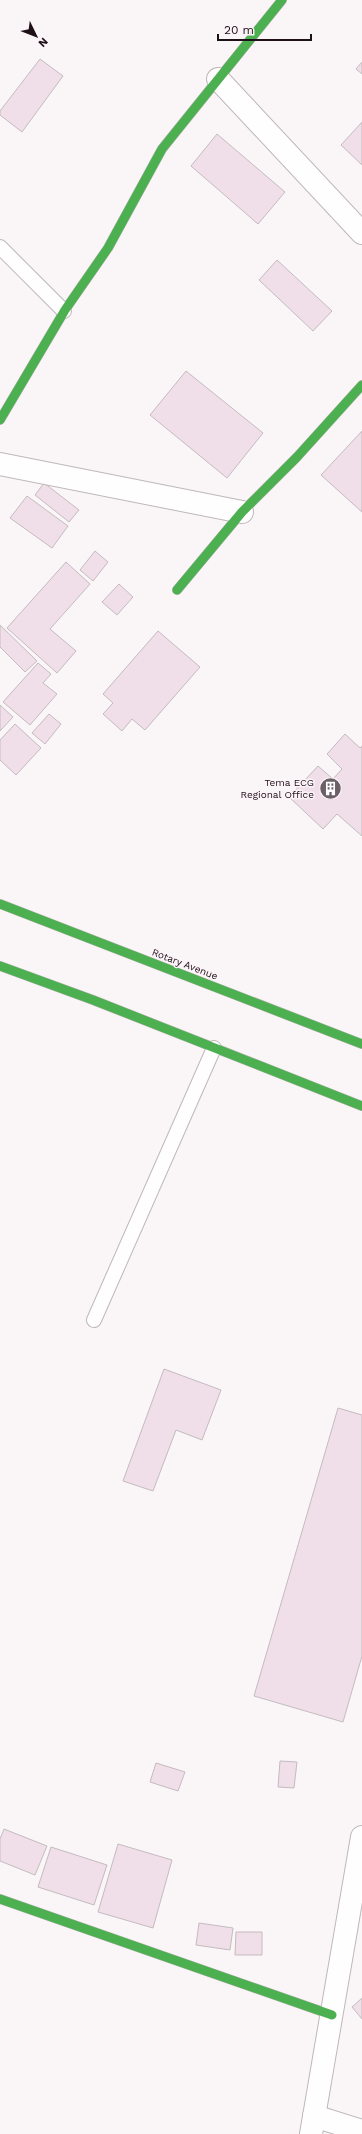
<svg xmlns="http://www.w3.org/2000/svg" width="362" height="2134" font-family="'Work Sans',sans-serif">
  <rect width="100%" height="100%" fill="#faf6f8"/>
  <!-- building -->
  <g fill="#f0dfe8" stroke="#c4bbbf">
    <path d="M40 59 63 76 22 132 0 115V111Z"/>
    <path d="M362 62V74L356 69Z"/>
    <path d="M362 122V165L341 145Z"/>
    <path d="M217 134 285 192 258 224 191 166Z"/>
    <path d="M277 260 332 311 313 331 259 280Z"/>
    <path d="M186 371 263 433 227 478 150 415Z"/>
    <path d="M362 431V512L321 475Z"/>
    <path d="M44 483 79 510 69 522 35 495Z"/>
    <path d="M27 496 68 526 52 548 10 518Z"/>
    <path d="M95 551 108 562 93 581 80 570Z"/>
    <path d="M66 562 90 584 50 629 76 651 57 673 7 628Z"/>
    <path d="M119 584 133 597 117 615 102 602Z"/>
    <path d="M0 625 37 661 25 672 0 647Z"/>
    <path d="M158 631 200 667 145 730 132 719 122 731 103 714 113 703 103 694Z"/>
    <path d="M38 663 51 674 43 683 57 694 30 725 3 702Z"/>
    <path d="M0 705 13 717 0 731Z"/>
    <path d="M49 714 61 724 45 744 32 733Z"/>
    <path d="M15 724 41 748 16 775 0 760V740Z"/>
    <path d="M345 734 360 748 362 746V836L337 814 323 829 289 797 318 766 333 779 342 769 327 754Z"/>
    <path d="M164 1369 221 1390 202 1440 176 1430 153 1491 123 1481Z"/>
    <path d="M338 1408 362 1415V1656L343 1722 254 1696Z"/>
    <path d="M280 1761 297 1762 294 1788 278 1787Z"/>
    <path d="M156 1763 185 1772 178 1791 150 1782Z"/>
    <path d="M4 1829 47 1846 35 1875 0 1861V1839Z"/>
    <path d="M118 1844 172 1860 153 1928 98 1912Z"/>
    <path d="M51 1847 107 1865 94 1905 38 1887Z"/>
    <path d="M199 1923 233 1928 230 1950 196 1945Z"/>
    <path d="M236 1932H262V1955H235Z"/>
    <path d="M362 1998V2019L352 2007Z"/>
  </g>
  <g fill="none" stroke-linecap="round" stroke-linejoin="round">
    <defs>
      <g id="lane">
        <path d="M0 247 64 311"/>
        <path d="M94 1320 214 1048"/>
      </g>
      <g id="street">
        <path d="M218 79 362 233"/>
        <path d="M0 464 242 512"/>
        <path d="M314 2116 362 2131"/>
        <path d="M311 2134 362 1837"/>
      </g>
      <g id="fast">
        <path d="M0 420 65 310 108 248 162 149 282 0"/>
        <path d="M177 590 242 512 297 457 362 385"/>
        <path d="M0 904 362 1044"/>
        <path d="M0 966 93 1000 362 1106"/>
        <path d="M0 1899 332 2015"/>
      </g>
    </defs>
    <!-- lane casing -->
    <use href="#lane" stroke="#bfb7bb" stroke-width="16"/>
    <!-- street casing -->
    <use href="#street" stroke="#bfb7bb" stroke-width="24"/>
    <!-- fast casing -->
    <use href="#fast" stroke="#bfb7bb" stroke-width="10"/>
    <!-- lane -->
    <use href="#lane" stroke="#fefefe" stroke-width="14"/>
    <!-- street -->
    <use href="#street" stroke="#fefefe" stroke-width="22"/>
    <!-- fast -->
    <use href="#fast" stroke="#4caf50" stroke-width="9"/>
  </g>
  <!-- icons -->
  <defs>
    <symbol id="building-disc" viewBox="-11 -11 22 22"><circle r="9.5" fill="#6a6066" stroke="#fcf4f8"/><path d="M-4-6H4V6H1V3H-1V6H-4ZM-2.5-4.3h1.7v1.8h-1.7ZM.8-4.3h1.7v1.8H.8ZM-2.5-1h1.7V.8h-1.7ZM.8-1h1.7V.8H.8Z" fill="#fff"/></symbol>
  </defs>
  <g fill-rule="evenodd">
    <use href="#building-disc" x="318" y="776" width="25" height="25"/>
  </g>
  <g text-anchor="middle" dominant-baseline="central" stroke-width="3" stroke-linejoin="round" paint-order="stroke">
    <!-- poi labels -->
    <g font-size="10" fill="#1d1017" stroke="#fcf4f8" text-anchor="end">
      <text x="314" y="782">Tema ECG<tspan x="314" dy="12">Regional Office</tspan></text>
    </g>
    <!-- street labels -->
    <g font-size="10" fill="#1d1017" stroke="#fcf4f8">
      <text transform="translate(185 964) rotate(21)">Rotary Avenue</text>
    </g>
  </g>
  <!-- north arrow -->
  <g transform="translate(36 36) rotate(133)" stroke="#fcf4f8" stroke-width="3" paint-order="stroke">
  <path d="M0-3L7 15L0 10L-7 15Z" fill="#1d1017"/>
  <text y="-6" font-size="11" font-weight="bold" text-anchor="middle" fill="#1d1017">N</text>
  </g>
  <!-- scale -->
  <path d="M218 34v6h93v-6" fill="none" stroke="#1d1017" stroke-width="2"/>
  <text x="224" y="34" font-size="12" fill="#1d1017" stroke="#fcf4f8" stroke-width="3" paint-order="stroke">20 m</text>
</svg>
